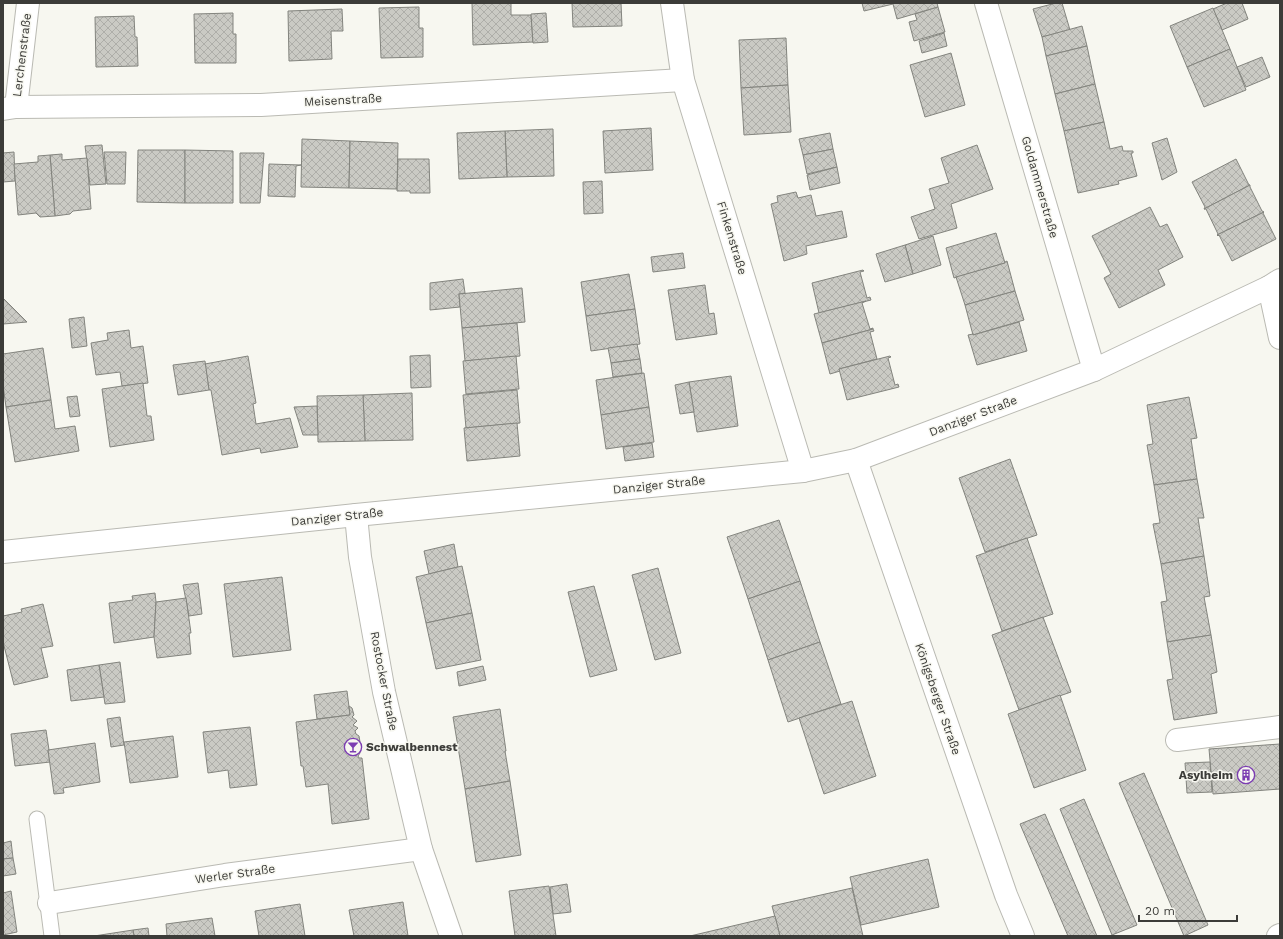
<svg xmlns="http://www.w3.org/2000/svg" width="1283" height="939" font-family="'Work Sans',sans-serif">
  <defs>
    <pattern id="building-cross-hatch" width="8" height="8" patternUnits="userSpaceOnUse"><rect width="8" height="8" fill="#cacac4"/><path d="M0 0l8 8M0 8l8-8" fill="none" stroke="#aeaea9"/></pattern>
  </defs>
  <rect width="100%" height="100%" fill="#f7f7f0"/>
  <!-- building -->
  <g fill="url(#building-cross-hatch)" stroke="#83847e">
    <path d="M472 3H511V15H531L533 42 473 45Z"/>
    <path d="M572 3H621L622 26 573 27Z"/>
    <path d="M862 3H937L938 7 897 19 893 4 864 11Z"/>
    <path d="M1056 3H1062L1070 30 1042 37 1033 9Z"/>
    <path d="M1227 3H1242L1248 19 1222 30 1213 9Z"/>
    <path d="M419 7V28H423V57L381 58 379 8Z"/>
    <path d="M938 7 945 32 914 41 909 22 917 20 915 14Z"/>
    <path d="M1213 8 1230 49 1187 67 1170 26Z"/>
    <path d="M342 9 343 31H331L332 59 289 61 288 11Z"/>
    <path d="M233 13V34H236V63H195L194 14Z"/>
    <path d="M546 13 548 42 533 43 531 14Z"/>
    <path d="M134 16 135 37H137L138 66 96 67 95 17Z"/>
    <path d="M1082 26 1087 46 1046 56 1042 37Z"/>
    <path d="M944 33 947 46 922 53 919 41Z"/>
    <path d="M786 38 788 85 741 88 739 40Z"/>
    <path d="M1087 46 1095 84 1055 94 1046 56Z"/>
    <path d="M1230 49 1246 90 1204 107 1187 67Z"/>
    <path d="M951 53 965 105 925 117 910 65Z"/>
    <path d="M1262 57 1270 77 1246 87 1237 67Z"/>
    <path d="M1095 84 1104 122 1064 131 1055 94Z"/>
    <path d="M788 85 791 132 744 135 741 88Z"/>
    <path d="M1104 122 1110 149 1122 146 1123 151H1133V153H1131L1137 176 1118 181 1119 184 1078 193 1064 131Z"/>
    <path d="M651 128 653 170 605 173 603 131Z"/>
    <path d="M553 129 554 176 507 177 505 131Z"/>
    <path d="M505 131 507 177 459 179 457 133Z"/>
    <path d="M830 133 833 149 803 155 799 139Z"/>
    <path d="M1167 138 1177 172 1162 180 1152 143Z"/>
    <path d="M302 139 350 141 349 188 301 187Z"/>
    <path d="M350 141 398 143 397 189 349 188Z"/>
    <path d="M102 145 106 184 90 185 85 146Z"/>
    <path d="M977 145 993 189 951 204 957 228 919 239 911 217 935 209 929 189 949 183 941 158Z"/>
    <path d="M833 149 837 167 807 174 803 155Z"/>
    <path d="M138 150H185V203L137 202Z"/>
    <path d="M185 150 233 151V203H185Z"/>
    <path d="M14 152 15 181 3 182V153Z"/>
    <path d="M104 152H126L125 184H107Z"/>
    <path d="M240 153H264L260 203H240Z"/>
    <path d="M62 154V160L87 158 91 209 73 211 70 214 55 216 50 155Z"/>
    <path d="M50 155 55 216 40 217 36 213 18 215 14 164 38 162V156Z"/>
    <path d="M398 159H429L430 193H410V191H397Z"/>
    <path d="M1236 159 1249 185H1250L1204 209 1205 207 1192 182Z"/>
    <path d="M269 164 301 165 296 166 295 197 268 196Z"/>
    <path d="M837 167 840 183 810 190 807 175Z"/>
    <path d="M602 181 603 213 584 214 583 182Z"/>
    <path d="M1250 185V187L1262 211 1264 212 1217 235 1218 234 1206 209H1204Z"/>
    <path d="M796 192 798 198 811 195 816 216 842 211 847 237 806 246 807 254 784 261 771 204 778 202 777 196Z"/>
    <path d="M1150 207 1160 227 1167 224 1183 257 1158 270 1165 285 1119 308 1104 278 1111 274 1092 236Z"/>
    <path d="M1264 212 1263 213 1276 239 1232 261 1219 235 1218 236 1217 235Z"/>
    <path d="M996 233 1005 263 954 278 946 248Z"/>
    <path d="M933 236 941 265 913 274 905 245Z"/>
    <path d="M905 245 913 274 885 282 876 254Z"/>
    <path d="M683 253 685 268 653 272 651 257Z"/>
    <path d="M1007 261 1015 291 965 305 956 277 1005 263V262Z"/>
    <path d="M863 270 864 271 860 272 867 298 870 297 871 300 819 313 812 283Z"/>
    <path d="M629 274 635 309 586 316 581 282Z"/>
    <path d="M463 279 465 293 459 294 460 307 430 310V283Z"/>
    <path d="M705 285 709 314 714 313 717 334 676 340 668 290Z"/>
    <path d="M522 288 525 322 462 328 459 294Z"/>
    <path d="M1015 291 1024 320 973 335 965 305Z"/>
    <path d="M3 298 27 322 3 324Z"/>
    <path d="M866 301 862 303 870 329 873 328V329L822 343 814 314Z"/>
    <path d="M635 309 640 344 591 351 586 316Z"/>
    <path d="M84 317 87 346 72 348 69 319Z"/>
    <path d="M1019 322 1027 351 977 365 968 335 973 334V335Z"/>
    <path d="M517 323 520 356 465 361 462 328Z"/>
    <path d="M873 329 874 331 870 332 877 359 839 369 840 371 830 374 822 343Z"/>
    <path d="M129 330 131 348 143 346 148 383 122 386 120 372 96 375 91 343 108 340 107 333Z"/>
    <path d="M637 344 640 359 611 363 608 348Z"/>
    <path d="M43 348 51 400 6 407 3 385V354Z"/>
    <path d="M430 355 431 387 411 388 410 356Z"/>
    <path d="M248 356 256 403 253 404 256 424 290 418 298 447 261 453 260 448 222 455 211 390H209L205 364Z"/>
    <path d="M516 356 519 389 466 394 463 361Z"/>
    <path d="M890 356 891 357 888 358 895 385 898 384 899 387 847 400 839 369Z"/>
    <path d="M640 359 642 373 613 377 611 363Z"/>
    <path d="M205 361 209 390 178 395 173 365Z"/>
    <path d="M644 373 649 407 601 415 596 380Z"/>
    <path d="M731 376 738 426 697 432 689 382Z"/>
    <path d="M689 382 694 412 680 414 675 385Z"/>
    <path d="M143 383 147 416H151L154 440 110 447 102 389Z"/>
    <path d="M517 390 520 423 466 428 463 395Z"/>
    <path d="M412 393 413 440 365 441 363 395Z"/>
    <path d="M363 395 365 441 318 442 317 396Z"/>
    <path d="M77 396 80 416 70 417 67 397Z"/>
    <path d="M1189 397 1197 438 1191 439 1197 479 1154 485 1147 445 1153 444 1147 405Z"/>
    <path d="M51 400 55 429 75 426 79 451 15 462 6 407Z"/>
    <path d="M317 406 318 435H303L294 407Z"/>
    <path d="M649 407 654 442 606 449 601 415Z"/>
    <path d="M517 423 520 456 467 461 464 428Z"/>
    <path d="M652 443 654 457 625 461 623 447Z"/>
    <path d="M1010 459 1037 535 985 552 959 478Z"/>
    <path d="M1197 479 1204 518H1198L1204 556 1161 564 1153 524 1160 523 1154 485Z"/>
    <path d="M779 520 800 581 748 599 727 537Z"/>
    <path d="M1027 538 1053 614 1002 631 976 556Z"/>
    <path d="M454 544 458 567 429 574 424 551Z"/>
    <path d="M1204 556 1210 596 1204 597 1211 635 1167 642 1161 602 1167 601 1161 564Z"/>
    <path d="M462 566 472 613 426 623 416 577Z"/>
    <path d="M658 568 681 653 655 660 632 575Z"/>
    <path d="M282 577 291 650 233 657 224 584Z"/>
    <path d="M800 581 820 642 768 660 748 599Z"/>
    <path d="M198 583 202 614 189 616 183 585Z"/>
    <path d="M594 586 617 670 590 677 568 592Z"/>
    <path d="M155 593 156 602 154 637 114 643 109 603 133 600 132 596Z"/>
    <path d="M186 598 191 633H189L191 654 157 658 154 637 156 602Z"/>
    <path d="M43 604 53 646 41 648 48 677 14 685 3 642V616L22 612 21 609Z"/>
    <path d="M472 613 481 660 436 669 426 623Z"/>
    <path d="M1043 617 1071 692 1019 710 992 635Z"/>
    <path d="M1211 635 1217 672 1211 674 1217 713 1174 720 1167 680 1173 679 1167 642Z"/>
    <path d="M820 642 841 704 788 722 768 660Z"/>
    <path d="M120 662 125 702 105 704 99 665Z"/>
    <path d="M99 665 104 697 71 701 67 670Z"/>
    <path d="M483 666 486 680 459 686 457 672Z"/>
    <path d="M347 691 350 715 317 719 314 695Z"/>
    <path d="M1060 695 1086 770 1034 788 1008 714Z"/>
    <path d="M852 701 876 776 824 794 799 718Z"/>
    <path d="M349 706 352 708 354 715 352 717 357 721 353 725 358 728 355 731 356 734 359 736 360 742 357 745 360 748V753L358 756 359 758H362L369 819 332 824 328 784 306 787 303 766H301L296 722 350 715Z"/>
    <path d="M500 709 506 751H505L510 781 465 789 453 717Z"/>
    <path d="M120 717 124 745 111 747 107 719Z"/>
    <path d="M250 727 257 785 230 788 228 770 208 773 203 732Z"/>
    <path d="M46 730 49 750H48L50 762 15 766 11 734Z"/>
    <path d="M173 736 178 777 130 783 124 742Z"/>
    <path d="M95 743 100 782 63 788 64 793 54 794 48 750Z"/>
    <path d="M1280 744V789L1213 794 1209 749Z"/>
    <path d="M1210 762 1212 792 1187 793 1185 763Z"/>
    <path d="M1144 773 1208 925 1184 936 1119 783Z"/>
    <path d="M510 781 521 855 476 862 465 789Z"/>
    <path d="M1084 799 1137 925 1112 935 1060 809Z"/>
    <path d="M1045 814 1097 936H1068L1020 824Z"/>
    <path d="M11 841 13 858 3 859V843Z"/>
    <path d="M13 858 16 874 3 876V859Z"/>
    <path d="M928 859 939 907 861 925 850 877Z"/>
    <path d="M567 884 571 912 553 914 550 887Z"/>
    <path d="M549 886 556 936H515L509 891Z"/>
    <path d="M852 888 863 936H780L772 906Z"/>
    <path d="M11 891 17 932 3 935V893Z"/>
    <path d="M403 902 408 936H354L349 910Z"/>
    <path d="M300 904 305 936H259L255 911Z"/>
    <path d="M775 916 780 936H690Z"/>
    <path d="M212 918 215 936H167L166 924Z"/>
    <path d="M148 928 149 936H134L133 930Z"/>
    <path d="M133 930 134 936H94Z"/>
  </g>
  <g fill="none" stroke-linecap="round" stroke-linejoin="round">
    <defs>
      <path id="lane" d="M37 819 52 936"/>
      <g id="street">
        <path d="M672 3 683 80 803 471"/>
        <path d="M986 3 1094 370"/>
        <path d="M16 107 28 3"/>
        <path d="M3 109 16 107 261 105 683 80"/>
        <path d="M1269 287 1280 338"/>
        <path d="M856 460 1006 895 1023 936"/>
        <path d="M356 515 360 557 384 692 421 849 451 936"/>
        <path d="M3 552 356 515 803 471 856 460 1094 370 1269 287 1280 280"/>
        <path d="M1177 740 1280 727"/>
        <path d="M49 903 225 875 421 849"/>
        <path d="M1278 936 1280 935"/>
      </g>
    </defs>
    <!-- lane casing -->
    <use href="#lane" stroke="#babab3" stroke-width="17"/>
    <!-- street casing -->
    <use href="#street" stroke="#babab3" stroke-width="24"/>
    <!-- lane -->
    <use href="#lane" stroke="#fff" stroke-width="15"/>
    <!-- street -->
    <use href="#street" stroke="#fff" stroke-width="22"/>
  </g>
  <!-- icons -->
  <defs>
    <symbol id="bar-ring" viewBox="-11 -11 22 22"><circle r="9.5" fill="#f7f7f0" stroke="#7c3db2" stroke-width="1.5"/><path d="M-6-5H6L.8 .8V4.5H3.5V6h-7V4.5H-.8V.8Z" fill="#7c3db2"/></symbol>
    <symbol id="building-ring" viewBox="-11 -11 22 22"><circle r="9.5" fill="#f7f7f0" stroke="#7c3db2" stroke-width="1.5"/><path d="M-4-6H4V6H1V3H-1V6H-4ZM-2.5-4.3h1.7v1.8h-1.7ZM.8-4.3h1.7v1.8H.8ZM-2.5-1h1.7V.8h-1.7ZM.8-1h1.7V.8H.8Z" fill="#7c3db2"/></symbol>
  </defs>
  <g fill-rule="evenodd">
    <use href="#bar-ring" x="343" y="737" width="20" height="20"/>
    <use href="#building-ring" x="1236" y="765" width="20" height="20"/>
  </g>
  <g text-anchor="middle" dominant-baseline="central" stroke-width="3" stroke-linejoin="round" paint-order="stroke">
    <!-- street labels -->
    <g font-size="12" fill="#3c3c39" stroke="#f7f7f0">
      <text transform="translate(22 55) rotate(-83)">Lerchenstraße</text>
      <text transform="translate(343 100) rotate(-3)">Meisenstraße</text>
      <text transform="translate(1040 187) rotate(74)">Goldammerstraße</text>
      <text transform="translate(732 238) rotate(73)">Finkenstraße</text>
      <text transform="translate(973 416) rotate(-21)">Danziger Straße</text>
      <text transform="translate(659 485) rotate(-6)">Danziger Straße</text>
      <text transform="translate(337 517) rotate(-6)">Danziger Straße</text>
      <text transform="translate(384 681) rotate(79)">Rostocker Straße</text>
      <text transform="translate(938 699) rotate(71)">Königsberger Straße</text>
      <text transform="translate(235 874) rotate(-8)">Werler Straße</text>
    </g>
    <!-- poi labels -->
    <g font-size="12" font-weight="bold" fill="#3c3c39" stroke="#f7f7f0" text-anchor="start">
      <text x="366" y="747">Schwalbennest</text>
      <text x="1233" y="775" text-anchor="end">Asylheim</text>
    </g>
  </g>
  <!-- border -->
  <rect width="1283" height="939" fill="none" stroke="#3c3c39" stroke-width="8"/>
  <!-- scale -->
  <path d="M1139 915v6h98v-6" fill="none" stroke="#3c3c39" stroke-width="2"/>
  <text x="1145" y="915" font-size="12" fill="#3c3c39" stroke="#f7f7f0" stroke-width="3" paint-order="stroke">20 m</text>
</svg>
